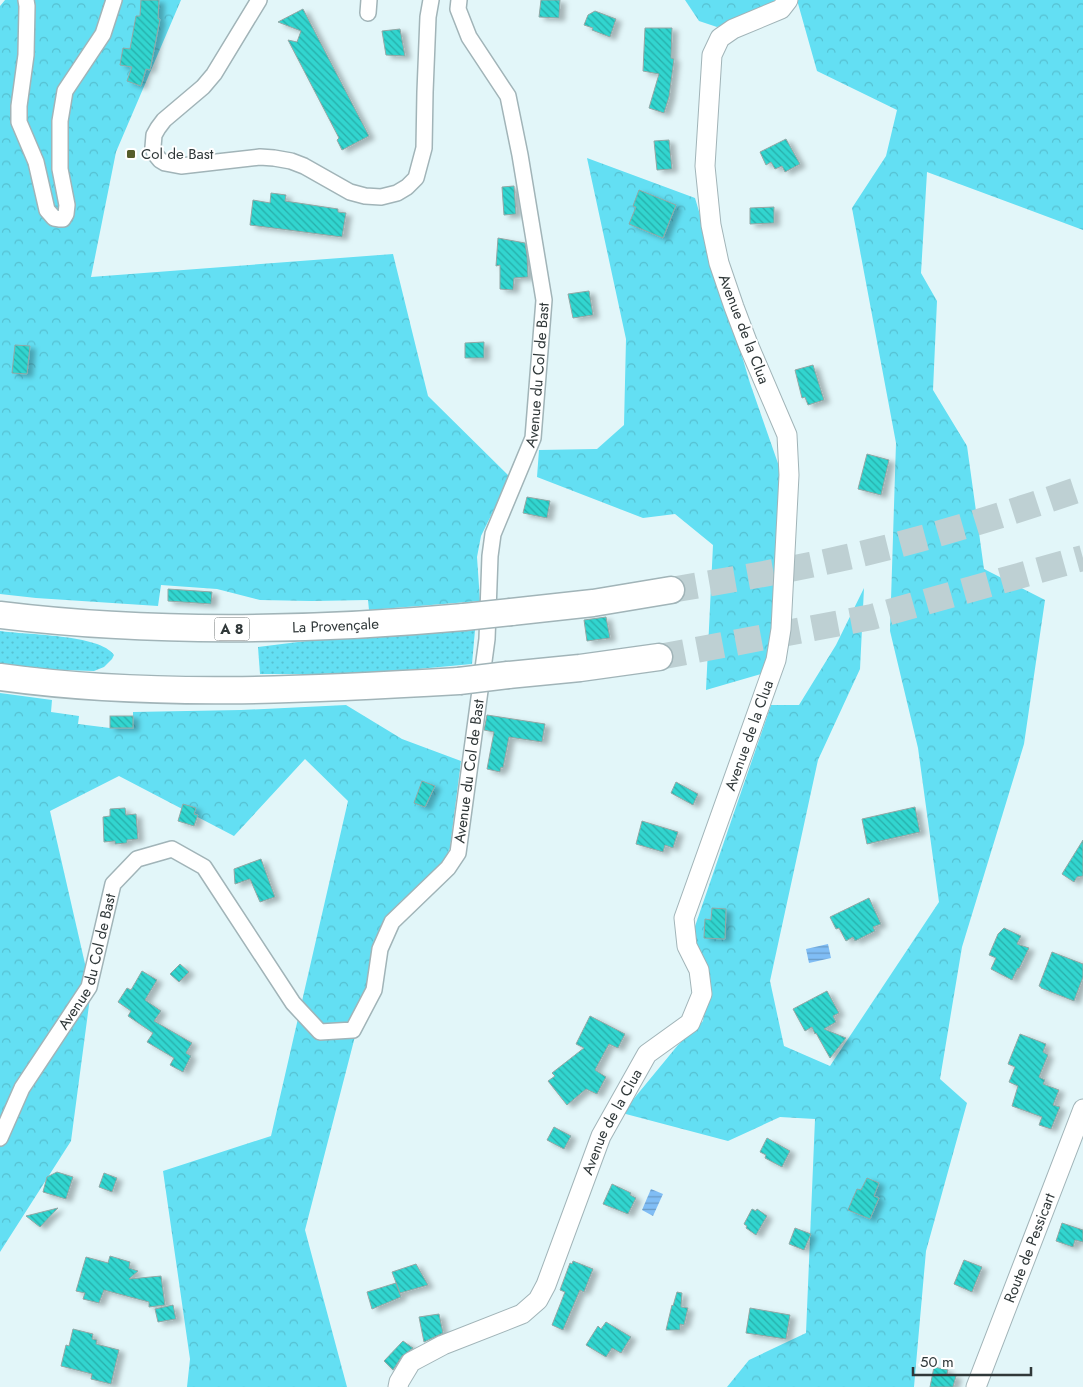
<svg xmlns="http://www.w3.org/2000/svg" width="1083" height="1387" font-family="Jost,sans-serif">
  <defs>
    <pattern id="grass-dots" width="8" height="8" patternUnits="userSpaceOnUse" patternTransform="scale(1.25)"><rect width="8" height="8" fill="#63dff3"/><path d="M2 2h.1M6 6h.1" fill="none" stroke="#56c0d1" stroke-width="1.8" stroke-linecap="round"/></pattern>
    <pattern id="forest-crowns" width="20" height="18" patternUnits="userSpaceOnUse" patternTransform="scale(1.25)"><rect width="20" height="18" fill="#63dff3"/><path d="M2 6a3 3 0 1 1 6 0M12 15a3 3 0 1 1 6 0" fill="none" stroke="#56c0d1"/></pattern>
    <pattern id="water-rules" width="6" height="5" patternUnits="userSpaceOnUse" patternTransform="scale(1.25)"><rect width="6" height="5" fill="#80bdf5"/><path d="M0 2.5h6" fill="none" stroke="#699bc7"/></pattern>
    <pattern id="building-back-hatch" width="6" height="6" patternUnits="userSpaceOnUse" patternTransform="scale(1.25)"><rect width="6" height="6" fill="#30d5cf"/><path d="M-1 5l2 2M0 0l6 6M5-1l2 2" fill="none" stroke="#29aea9"/></pattern>
    <filter id="shadow"><feDropShadow dx="5.5" dy="3" stdDeviation="2.5" flood-color="#0004"/></filter>
  </defs>
  <rect width="100%" height="100%" fill="#e2f6f9"/>
  <!-- grass -->
  <g fill="url(#grass-dots)">
    <path d="M475 630 472 664 386 672 320 674H260L258 647 322 639Z"/>
    <path d="M0 631C25 635 100 634 114 655L112 659 104 667 94 671 60 670 0 665Z"/>
  </g>
  <!-- forest -->
  <g fill="url(#forest-crowns)">
    <path d="M5 0H181L116 152 91 277 393 254 428 396 510 477 481 536 477 557 480 601 369 610 368 600 312 601 260 600 217 589 161 585 158 606 36 598 0 594V6Z"/>
    <path d="M685 0H775L769 8 717 27 699 21Z"/>
    <path d="M797 0H1083V230L927 172 921 273 937 301 933 390 967 446 984 569 1045 600 1024 744 962 947 940 1079 967 1103 926 1251 914 1387H727L749 1360 806 1333 815 1119 780 1117 728 1141 622 1113 678 1045 703 1021 709 977 692 935 771 705H799L836 645 864 588 860 669 818 760 770 981 784 1046 830 1066 939 902 918 748 890 631 896 443 852 208 886 156 897 110 817 71Z"/>
    <path d="M587 158 695 198 750 383 781 472 771 652 761 674 706 690 713 545 675 514 643 518 537 477 539 450 597 449 624 425 626 339Z"/>
    <path d="M0 693 52 700 51 712 79 716 78 724 110 728H133V712L241 710 346 705 402 739 461 761 450 848 445 860 436 873 401 901 389 917 382 932 305 1230 347 1387H187L190 1359 163 1171 271 1136 348 801 305 759 234 836 119 776 50 811 91 990 71 1141 0 1252Z"/>
  </g>
  <!-- water -->
  <g fill="url(#water-rules)">
    <path d="M828 944 831 958 809 963 806 949Z"/>
    <path d="M651 1189 663 1194 653 1216 642 1210Z"/>
  </g>
  <!-- building -->
  <g fill="url(#building-back-hatch)" stroke="#93a7a5" filter="url(#shadow)">
    <path d="M141 0H159L158 19H160L150 70 146 69 141 86 127 81 132 67 120 65 123 48 130 49 136 16H140Z"/>
    <path d="M541 0H560L559 18 539 17Z"/>
    <path d="M303 9 369 136 342 150 337 140 339 138 288 40 297 42 301 31 278 22Z"/>
    <path d="M595 11 616 19 610 37 592 30 593 28 584 25 588 15Z"/>
    <path d="M645 28H672L671 58 674 59 669 97 664 113 649 108 659 74 643 71Z"/>
    <path d="M400 29 405 56 386 55 382 31Z"/>
    <path d="M786 139 800 164 785 172 782 166 775 169 771 162 766 165 760 152Z"/>
    <path d="M669 140 672 169 657 170 654 141Z"/>
    <path d="M514 186 516 214 504 215 502 187Z"/>
    <path d="M639 190 676 205 663 238 629 224 636 207 633 206Z"/>
    <path d="M271 193 286 195 285 201 338 209V212L346 213 342 237 250 225 253 200 270 203Z"/>
    <path d="M774 207V223L750 224V208Z"/>
    <path d="M498 238 525 243 527 255 528 277 514 278 513 290 500 289V265L496 266Z"/>
    <path d="M589 291 593 315 573 318 568 294Z"/>
    <path d="M484 342V358H465V343Z"/>
    <path d="M15 345 30 346 27 374 12 373Z"/>
    <path d="M813 365 824 400 808 405 805 397 802 398 795 370Z"/>
    <path d="M867 454 889 460 881 495 858 489Z"/>
    <path d="M527 497 550 501 547 518 523 513Z"/>
    <path d="M168 589 212 592 211 604 168 601Z"/>
    <path d="M606 617 610 638 587 641 584 620Z"/>
    <path d="M487 715 545 724 542 742 509 737 503 768 501 767 500 772 487 769 494 732 484 730Z"/>
    <rect x="110" y="716" width="23" height="12"/>
    <path d="M422 781 435 786 425 807 414 803Z"/>
    <path d="M676 782 698 794 693 805 671 793Z"/>
    <path d="M183 804 196 808 194 814 198 815 194 826 178 821Z"/>
    <path d="M915 807 920 832 867 844 862 819Z"/>
    <path d="M125 808 126 815 136 814 138 839 127 840V843L115 844V841L104 842 103 817 110 816V809Z"/>
    <path d="M642 821 678 832 673 848 665 845 663 852 636 844Z"/>
    <path d="M1083 840V876L1077 877 1074 882 1062 874Z"/>
    <path d="M261 859 275 897 260 902 250 879 235 884 234 869Z"/>
    <path d="M869 898 881 924 873 927 875 931 855 941 853 937 846 941 839 928 836 929 830 917Z"/>
    <path d="M712 908 726 909 725 939 704 938 705 919 711 920Z"/>
    <path d="M1004 928 1021 936 1017 944 1029 948 1019 969 1018 968 1012 980 991 969 996 958 989 955 998 934Z"/>
    <path d="M1052 952 1083 964V977L1074 1001 1041 988V987L1039 986Z"/>
    <path d="M180 964 189 972 179 982 170 974Z"/>
    <path d="M142 971 157 980 145 1000 161 1011 154 1021 192 1043 186 1053 191 1056 183 1072 170 1065 174 1058 147 1042 153 1033 128 1016 131 1011 118 1002 127 988 131 990Z"/>
    <path d="M827 991 839 1013 833 1016 836 1022 824 1029 846 1038 830 1058 816 1033 815 1034 812 1027 805 1031 793 1009Z"/>
    <path d="M590 1016 625 1034 618 1048 609 1044 595 1070 606 1077 597 1094 586 1089 567 1105 548 1081 555 1076 552 1073 584 1048 576 1044Z"/>
    <path d="M1020 1034 1046 1044 1043 1052 1048 1055 1039 1077 1045 1080 1043 1084 1059 1090 1053 1105 1060 1107 1051 1129 1039 1125 1042 1117 1012 1106 1018 1086 1009 1082 1015 1067 1008 1064Z"/>
    <path d="M554 1127 571 1136 564 1149 547 1140Z"/>
    <path d="M767 1138 790 1151 782 1167 765 1158 766 1155 760 1152Z"/>
    <path d="M57 1172 73 1177 66 1199 43 1192 47 1177Z"/>
    <path d="M104 1173 117 1178 112 1192 99 1187Z"/>
    <path d="M867 1178 879 1183 874 1196 879 1198 870 1219 848 1210 857 1189 861 1190Z"/>
    <path d="M612 1184 631 1193 630 1195 636 1198 628 1214 603 1204Z"/>
    <path d="M58 1208 40 1227 26 1216Z"/>
    <path d="M752 1209 756 1211 757 1209 767 1216 756 1235 746 1228 747 1226 744 1224Z"/>
    <path d="M1062 1223 1083 1230V1242L1075 1240 1073 1247 1056 1241Z"/>
    <path d="M795 1228 811 1234 804 1250 789 1244Z"/>
    <path d="M110 1256 130 1262 129 1268 138 1271 129 1279 161 1276 165 1305 149 1307V1302L104 1290 99 1303 83 1299 85 1293 76 1291 86 1257 108 1263Z"/>
    <path d="M964 1260 982 1267 972 1292 954 1284Z"/>
    <path d="M573 1261 593 1269 584 1292 580 1290 563 1330 552 1325 565 1292 560 1290 570 1263 572 1264Z"/>
    <path d="M416 1264 428 1285 400 1293 392 1272Z"/>
    <path d="M396 1283 401 1297 372 1309 367 1292Z"/>
    <path d="M677 1292 682 1293 681 1307 688 1308 684 1325 680 1324V1330H666L672 1305 673 1306Z"/>
    <path d="M173 1305 176 1319 158 1322 155 1309Z"/>
    <path d="M750 1308 790 1315 786 1339 746 1333Z"/>
    <path d="M439 1314 443 1333 424 1342 419 1317Z"/>
    <path d="M606 1322 631 1337 621 1353 612 1348 606 1357 586 1345 598 1326 601 1329Z"/>
    <path d="M73 1329 93 1334 92 1339 97 1340 96 1344 119 1350 111 1384 91 1379 92 1374 61 1366 66 1345 69 1346Z"/>
    <path d="M403 1341 413 1348 402 1356 393 1370 384 1361Z"/>
    <path d="M934 1367 948 1370 947 1374 956 1376 953 1387H930Z"/>
  </g>
  <g fill="none" stroke-linecap="round" stroke-linejoin="round">
    <!-- motorway-tunnel -->
    <g stroke="#bed0d3" stroke-width="26" stroke-dasharray="26 13" stroke-linecap="butt">
      <path d="M671 590C728 580 786 571 843 558 924 540 1004 515 1083 488"/>
      <path d="M659 657 872 617 1083 558"/>
    </g>
    <defs>
      <g id="minor">
        <path d="M26 0 27 6 26 55 19 106V122L36 162 47 210 54 218 60 219H63L66 214 67 205 60 169V121L65 91 103 34 114 0"/>
        <path d="M259 0 214 74 203 87 164 120 158 128 154 135 153 147 155 154 160 160 165 163 181 166 260 157 274 158 291 161 304 166 350 192 365 196 381 197 397 193 407 187 416 178 424 148 425 92 428 17 431 0"/>
        <path d="M368 13 369 0"/>
        <path id="s1" d="M0 1138 22 1088 89 987 113 884 137 859 172 849 204 867 293 1003 320 1032 353 1030 374 990 380 949 392 922 448 868 458 853 487 639 490 556 493 534 533 438 544 300 520 155 508 96 469 37 458 9 459 0"/>
      </g>
      <g id="tertiary">
        <path id="s2" d="M398 1387 399 1382 411 1362 443 1345 522 1314 538 1300 546 1285 601 1136 647 1054 690 1023 702 994 699 970 687 946 684 918 776 660 781 629 789 475 787 435 748 344 734 307 719 263 711 225 705 166 712 55 720 38 733 29 781 9 788 0"/>
        <path id="s3" d="M976 1387 1083 1109"/>
      </g>
      <g id="motorway">
        <path d="M511 612 593 603 671 590"/>
        <path id="s4" d="M0 615C154 634 310 631 464 617"/>
        <path d="M508 675 580 668 659 657"/>
        <path d="M0 677C152 698 306 690 459 681"/>
      </g>
    </defs>
    <!-- minor casing -->
    <use href="#minor" stroke="#a1b4b8" stroke-width="18"/>
    <!-- tertiary casing -->
    <use href="#tertiary" stroke="#a1b4b8" stroke-width="21"/>
    <!-- motorway casing -->
    <use href="#motorway" stroke="#a1b4b8" stroke-width="29"/>
    <!-- minor -->
    <use href="#minor" stroke="#fff" stroke-width="15"/>
    <!-- tertiary -->
    <use href="#tertiary" stroke="#fff" stroke-width="19"/>
    <!-- motorway -->
    <use href="#motorway" stroke="#fff" stroke-width="26"/>
    <defs>
      <g id="motorway-bridge">
        <path d="M464 617 511 612"/>
        <path d="M459 681 508 675"/>
      </g>
    </defs>
    <!-- motorway-bridge casing -->
    <use href="#motorway-bridge" stroke="#a1b4b8" stroke-width="29" stroke-linecap="butt"/>
    <!-- motorway-bridge -->
    <use href="#motorway-bridge" stroke="#fff" stroke-width="26"/>
  </g>
  <!-- markers -->
  <rect fill="#555d2b" stroke="#fff" stroke-width="2" x="126" y="149" width="10" height="10" rx="2.5"/>
  <g text-anchor="middle" dominant-baseline="central" stroke-width="4" stroke-linejoin="round" paint-order="stroke">
    <!-- shield labels -->
    <rect fill="#fff" stroke="#6e7474" stroke-width="1" x="214.5" y="617.5" width="35" height="23" rx="4"/>
    <g font-size="14" font-weight="bold" fill="#303839">
      <text x="232" y="629">A 8</text>
    </g>
    <!-- poi labels -->
    <g font-size="15" fill="#303839" stroke="#fff" text-anchor="start">
      <text x="141" y="154">Col de Bast</text>
    </g>
    <!-- street labels -->
    <g font-size="15" fill="#303839" stroke="#fff">
      <text transform="translate(744 329) rotate(69)">Avenue de la Clua</text>
      <text stroke="none"><textPath href="#s1" startOffset="1325">Avenue du Col de Bast</textPath></text>
      <text stroke="none"><textPath href="#s4" startOffset="336">La Provençale</textPath></text>
      <text stroke="none"><textPath href="#s2" startOffset="798">Avenue de la Clua</textPath></text>
      <text stroke="none"><textPath href="#s1" startOffset="919">Avenue du Col de Bast</textPath></text>
      <text stroke="none"><textPath href="#s1" startOffset="199">Avenue du Col de Bast</textPath></text>
      <text stroke="none"><textPath href="#s2" startOffset="364">Avenue de la Clua</textPath></text>
      <text stroke="none"><textPath href="#s3" startOffset="149">Route de Pessicart</textPath></text>
    </g>
  </g>
  <!-- scale -->
  <path d="M913 1367v8h118v-8" fill="none" stroke="#303839" stroke-width="2.5"/>
  <text x="920" y="1367" font-size="15" fill="#303839" stroke="#ffffff" stroke-width="4" paint-order="stroke">50 m</text>
</svg>
